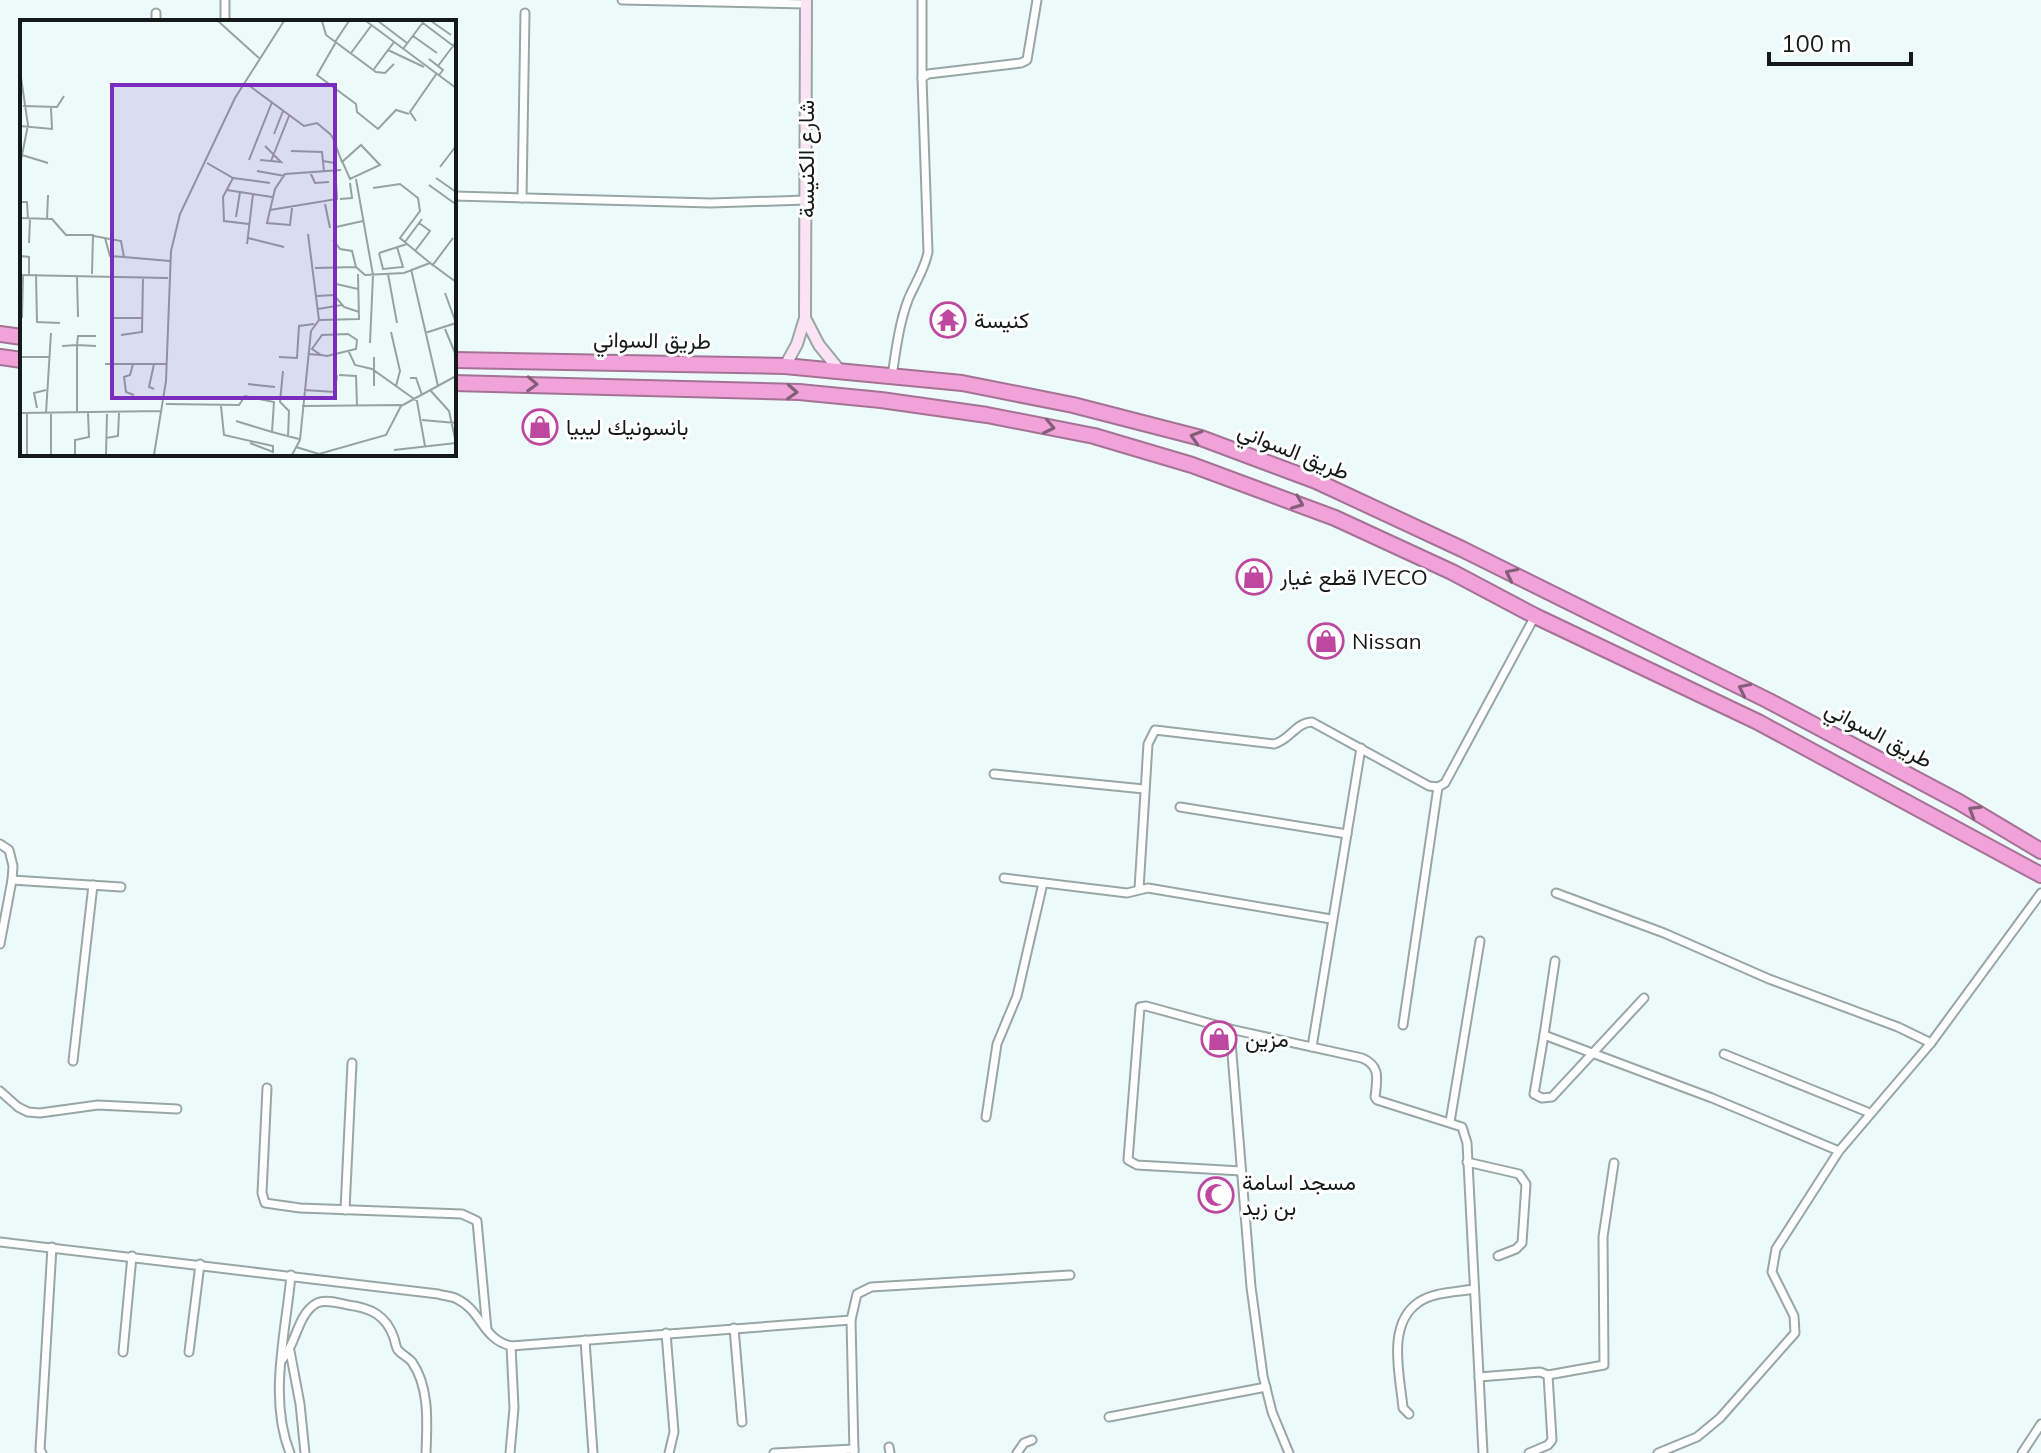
<svg xmlns="http://www.w3.org/2000/svg" width="2041" height="1453" font-family="Mulish,Vazirmatn,sans-serif">
  <rect width="100%" height="100%" fill="#ecfbfa"/>
  <g fill="none" stroke-linecap="round" stroke-linejoin="round">
    <defs>
      <g id="street">
        <path d="M622 0 806 4"/>
        <path d="M922 0V78"/>
        <path d="M156 22V13"/>
        <path d="M225 22V0"/>
        <path d="M454 196 711 203 806 200"/>
        <path d="M522 198 525 13"/>
        <path d="M892 376C896 350 899 324 908 300 915 283 925 269 928 252L922 78 928 74 1021 63 1027 60 1037 0"/>
        <path d="M994 774 1144 789"/>
        <path d="M1180 807 1347 834"/>
        <path d="M0 844 9 850 13 866 12 880 0 944"/>
        <path d="M1004 878 1127 893 1148 888 1331 919"/>
        <path d="M12 880 121 887"/>
        <path d="M1139 889 1148 744 1155 730 1274 744C1290 740 1295 723 1312 722L1429 786 1438 787"/>
        <path d="M1556 893 1664 933 1769 979 1898 1027 1931 1043"/>
        <path d="M1555 961 1544 1035 1712 1098 1839 1151"/>
        <path d="M1403 1025 1438 787 1445 783 1535 616"/>
        <path d="M1230 1029 1251 1287 1263 1376 1272 1412 1289 1453"/>
        <path d="M1544 1035 1534 1094 1542 1098 1552 1097 1644 998"/>
        <path d="M1312 1047 1361 748"/>
        <path d="M1724 1054 1870 1113"/>
        <path d="M73 1061 93 885"/>
        <path d="M267 1088 262 1193 265 1203 300 1208 462 1214 477 1221 487 1330"/>
        <path d="M0 1091 18 1107 28 1112 40 1113 98 1105 177 1109"/>
        <path d="M986 1117 997 1044 1017 996 1043 883"/>
        <path d="M1450 1122 1480 941"/>
        <path d="M1467 1162 1519 1174 1526 1184 1522 1243 1516 1249 1498 1256"/>
        <path d="M1241 1171 1137 1165 1128 1160 1140 1007 1146 1006 1230 1029 1362 1058C1381 1066 1377 1079 1375 1097L1377 1100 1462 1127 1467 1143 1483 1453"/>
        <path d="M345 1210 352 1063"/>
        <path d="M0 1242 438 1294C444 1296 452 1296 457 1299 482 1311 482 1339 511 1346L851 1320"/>
        <path d="M734 1328 742 1422"/>
        <path d="M666 1333 674 1432 669 1453"/>
        <path d="M585 1340 593 1453"/>
        <path d="M290 1351 300 1404 305 1453"/>
        <path d="M123 1352 132 1256"/>
        <path d="M189 1352 200 1264"/>
        <path d="M282 1360C297 1343 297 1314 317 1303 326 1299 339 1303 348 1305 371 1308 386 1315 394 1338 395 1341 396 1348 398 1350 402 1355 408 1357 412 1362 430 1388 427 1424 426 1453"/>
        <path d="M1479 1377 1540 1372 1548 1375 1604 1365 1603 1237 1614 1163"/>
        <path d="M1409 1414 1403 1408C1400 1375 1386 1324 1419 1302 1433 1292 1457 1292 1474 1289"/>
        <path d="M1109 1417 1266 1387"/>
        <path d="M889 1447 890 1453"/>
        <path d="M42 1453 40 1450 52 1247"/>
        <path d="M290 1453C268 1398 286 1332 291 1275"/>
        <path d="M510 1453 514 1408 511 1346"/>
        <path d="M774 1453 854 1449"/>
        <path d="M854 1453 851 1320 857 1294 871 1287 1070 1275"/>
        <path d="M1017 1453 1024 1443 1032 1440"/>
        <path d="M1529 1453 1548 1445 1552 1440 1548 1375"/>
        <path d="M1658 1453 1697 1437 1720 1418 1795 1333 1794 1316 1772 1272 1776 1249 1839 1151 1931 1043 2041 893"/>
        <path d="M2022 1453 2041 1424"/>
      </g>
      <g id="secondary">
        <path d="M805 318 819 345 840 371"/>
        <path d="M785 366 797 344 805 318 806 0"/>
      </g>
      <g id="highway">
        <path d="M0 334 22 337"/>
        <path d="M0 357 22 360"/>
        <path d="M454 360 785 366 962 383 1073 405 1201 438 1316 481 1462 549 1769 701 1959 802 2041 851"/>
        <path d="M454 383 799 392 881 400 987 415 1094 436 1192 465 1335 518 1452 572 1535 616 1758 722 2041 875"/>
      </g>
    </defs>
    <!-- street casing -->
    <use href="#street" stroke="#98a6a5" stroke-width="11"/>
    <!-- secondary casing -->
    <use href="#secondary" stroke="#98a6a5" stroke-width="14"/>
    <!-- highway casing -->
    <use href="#highway" stroke="#a47295" stroke-width="18"/>
    <!-- street -->
    <use href="#street" stroke="#fff" stroke-width="7"/>
    <!-- secondary -->
    <use href="#secondary" stroke="#fbe3f3" stroke-width="10"/>
    <!-- highway -->
    <use href="#highway" stroke="#f1a2d8" stroke-width="14"/>
  </g>
  <!-- one-way arrows -->
  <defs><path id="oneway-chevron" d="M-2-3.5L2.5 0L-2 3.5" fill="none" stroke-width="1.6" stroke-linecap="round" stroke-linejoin="round" transform="scale(2)"/></defs>
  <g stroke="#835e78">
    <use href="#oneway-chevron" transform="translate(532 384) rotate(2)"/>
    <use href="#oneway-chevron" transform="translate(792 392) rotate(3)"/>
    <use href="#oneway-chevron" transform="translate(1049 427) rotate(12)"/>
    <use href="#oneway-chevron" transform="translate(1196 437) rotate(-163)"/>
    <use href="#oneway-chevron" transform="translate(1298 503) rotate(22)"/>
    <use href="#oneway-chevron" transform="translate(1511 574) rotate(-154)"/>
    <use href="#oneway-chevron" transform="translate(1744 689) rotate(-154)"/>
    <use href="#oneway-chevron" transform="translate(1974 811) rotate(-149)"/>
  </g>
  <!-- icons -->
  <defs>
    <symbol id="temple-ring" viewBox="-11 -11 22 22"><circle r="9.5" fill="#fff" stroke="#be489f" stroke-width="1.5"/><path d="M0-6L5-2H3V0L6.5 2.5H4V6H1.5V3h-3V6H-4V2.5H-6.5L-3 0V-2H-5Z" fill="#be489f"/></symbol>
    <symbol id="shop-ring" viewBox="-11 -11 22 22"><circle r="9.5" fill="#fff" stroke="#be489f" stroke-width="1.5"/><path d="M-5-2.5h2.3a2.7 3.5 0 0 1 5.4 0H5L5.5 6h-11ZM-1.5-2.5h3a1.5 2.3 0 0 0-3 0Z" fill="#be489f"/></symbol>
    <symbol id="mosque-ring" viewBox="-11 -11 22 22"><circle r="9.5" fill="#fff" stroke="#be489f" stroke-width="1.5"/><path d="M3.5-4.9A6 6 0 1 0 3.5 4.9A5 5 0 1 1 3.5-4.9Z" fill="#be489f"/></symbol>
  </defs>
  <g fill-rule="evenodd">
    <use href="#temple-ring" x="928" y="300" width="40" height="40"/>
    <use href="#shop-ring" x="520" y="407" width="40" height="40"/>
    <use href="#shop-ring" x="1234" y="557" width="40" height="40"/>
    <use href="#shop-ring" x="1306" y="621" width="40" height="40"/>
    <use href="#shop-ring" x="1199" y="1019" width="40" height="40"/>
    <use href="#mosque-ring" x="1196" y="1175" width="40" height="40"/>
  </g>
  <g text-anchor="middle" dominant-baseline="central" stroke-width="6" stroke-linejoin="round" paint-order="stroke">
    <!-- street labels -->
    <g font-size="22" fill="#151a19" stroke="#fff">
      <text transform="translate(806 159) rotate(-90)">شارع الكنيسة</text>
      <text transform="translate(652 340) rotate(1)">طريق السواني</text>
      <text transform="translate(1294 451) rotate(22)">طريق السواني</text>
      <text transform="translate(1879 734) rotate(28)">طريق السواني</text>
    </g>
    <!-- poi labels -->
    <g font-size="22" fill="#151a19" stroke="#fff" text-anchor="start">
      <text x="974" y="320">كنيسة</text>
      <text x="566" y="427">بانسونيك ليبيا</text>
      <text x="1280" y="577">قطع غيار IVECO</text>
      <text x="1352" y="641">Nissan</text>
      <text x="1245" y="1039">مزين</text>
      <text x="1242" y="1182">مسجد اسامة<tspan x="1242" dy="25">بن زيد</tspan></text>
    </g>
  </g>
  <!-- overview -->
  <g transform="translate(20 20)">
    <rect width="436" height="436" fill="#ecfbfa"/>
    <path fill="none" stroke="#96a1a0" stroke-width="2" d="M198 1 239 38M302 1 306 15 356 52 365 53 374 44M346 1 436 68M358 1 387 23M411 1 431 15M403 3 436 28M393 16 417 33M315 22 329 1M316 22 297 55 336 84 337 92 358 109 376 90 389 94M383 29 404 1M368 30 404 47M331 33 351 6M409 39 423 50 419 55M418 46 436 22M354 49 374 22M0 51 8 105 0 145M227 64 284 106 297 103 310 114 313 118 314 121 322 142 323 143 330 159 360 145 341 125 322 142M3 86 37 87 44 76M396 101 390 92 417 53M0 106 32 109 31 88M254 114 263 91M245 126 261 142 251 141M271 131 302 132 304 151M2 135 28 143M229 140 252 82M240 140 251 141 269 96M187 143 213 158 250 163M420 147 436 126M237 151 265 156M290 152 295 163 309 162M213 158 203 177 204 201 229 204M416 158 436 172M336 159 353 255 350 323M409 165 434 183M353 168 380 164 398 178 400 191 380 218 410 243M207 170 252 177M320 179 332 178 330 163M0 182H7L8 199M305 184 310 208M272 188 270 205 247 203 255 169 265 154 321 150M250 190 317 179 315 143 303 141M216 197 220 172M0 198 32 199 46 215H73L72 254M27 199 28 175M316 207 343 201M74 216 101 221 104 237 150 241M85 218 90 236 104 237M228 218 264 227M313 220 320 229 332 231 336 247M385 222 402 199M9 223 10 199M227 224 233 174M395 231 410 211 399 203M359 233 363 249 383 247 377 227M359 233 387 224M0 236 9 237V255M412 246 433 218M295 248 336 247 345 255 384 253 410 243 436 262M315 248 316 264 338 269M391 249 418 366M16 254 17 302 40 303M368 254 377 303M0 255 148 258M57 257 58 297M297 276 314 275 324 287 339 292M298 289 322 285M92 293 93 257M2 298 3 255M94 298H123M299 300 339 299 338 254M425 309 435 333M371 312 380 351 376 366M405 313 436 303 425 273M101 315 122 312 123 257M76 316H58L57 325 76 326M42 326 57 325V393M328 330 335 345 352 349 397 381 405 426M288 334 301 335 307 336 336 329 337 320 328 314 302 315 292 329 301 335M0 337H30M259 337 277 338 279 306 294 304M85 344H147M113 344 110 355 104 357 106 372 114 375M134 344 129 367 134 369M263 351 260 382 269 391 268 417M319 355 336 356 337 385M390 358H396L402 375M228 364 255 367M354 366V337M284 370 315 372 317 355M410 370 429 391 436 423M146 384 219 385 225 376 254 382 252 412 279 419M201 386 204 415 253 426V432L230 423M282 386 382 385M17 388 14 373 26 370M0 393 141 391M26 393 31 313M402 400 436 403M216 401 252 412M86 418 98 416 99 393M276 427 299 434 366 415 381 386 436 356M374 430 436 423M7 435V393M31 435V393M55 435V420L69 417 68 393M86 435 87 394M134 435 146 361 151 231 160 194 215 78 264 1M272 435 280 420 291 311 299 300 288 214"/>
    <path fill="#7b2cbf" fill-opacity="0.15" stroke="#7b2cbf" stroke-width="4" d="M92 65H315V378H92Z"/>
    <rect width="436" height="436" fill="none" stroke="#151a19" stroke-width="4"/>
  </g>
  <!-- scale -->
  <path d="M1769 52v12h142v-12" fill="none" stroke="#151a19" stroke-width="4"/>
  <text x="1781" y="52" font-size="24" fill="#151a19" stroke="#ffffff" stroke-width="6" paint-order="stroke">100 m</text>
</svg>
